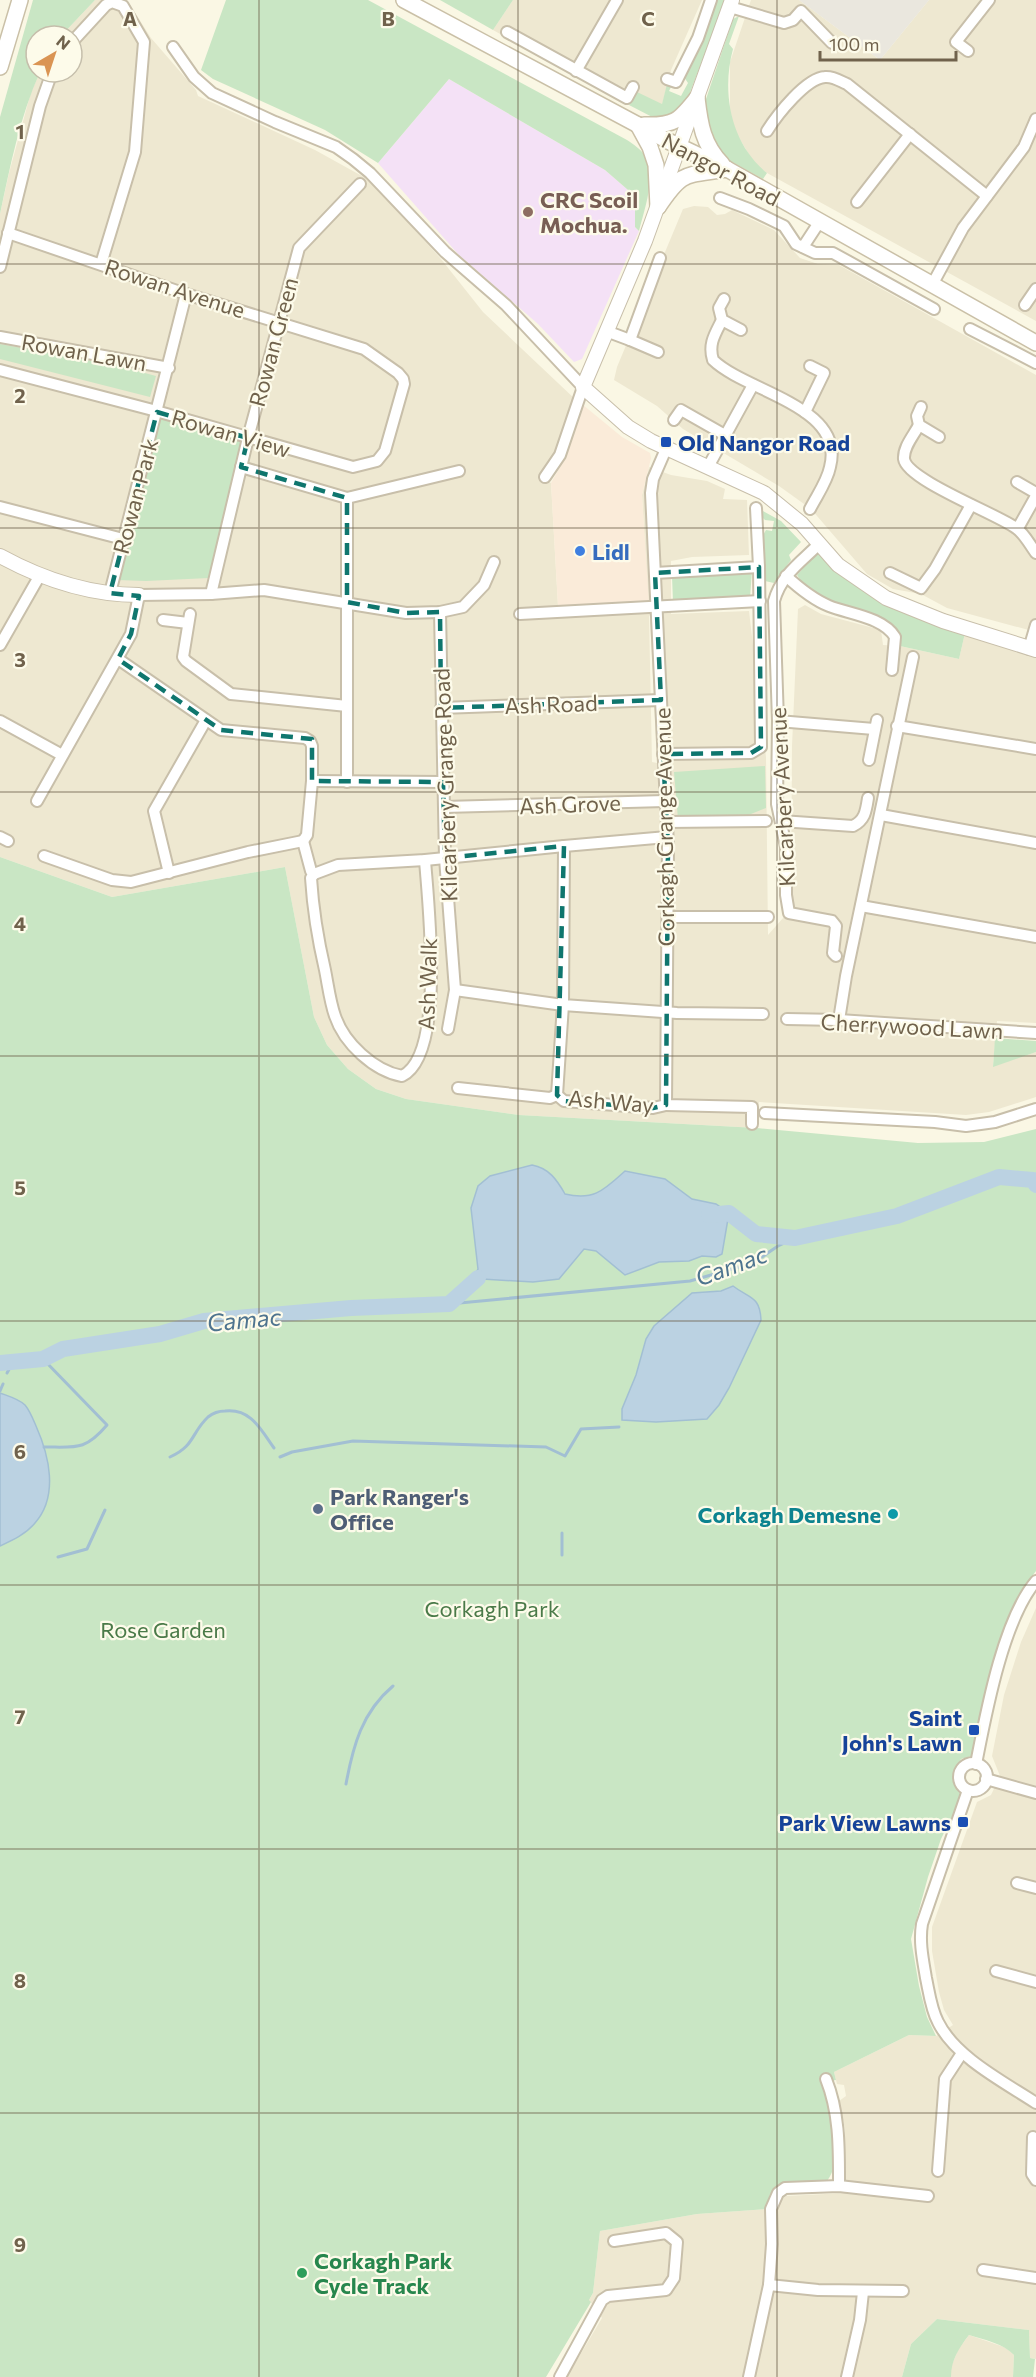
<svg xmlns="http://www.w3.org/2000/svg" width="1036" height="2377" font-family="Commissioner,sans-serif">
  <rect width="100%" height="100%" fill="#faf7e4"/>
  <!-- residential -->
  <g fill="#eee8d1" fill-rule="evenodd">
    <path d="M95 0H127L151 38 196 90 198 96 315 150 371 181 441 259 483 312 576 400 561 444 540 476 551 483 558 606 648 603 642 495 649 467 671 475 707 481 725 489 723 499 747 500 749 555 692 557 671 561V614L749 611 766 757 768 935 791 909 792 746 798 609 805 605 821 614 881 630 883 645 900 646 959 659 965 633 1036 651V1023L997 1021 993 1066 1036 1052V1097L989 1112 966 1115 759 1102 757 1128 519 1115 406 1099 376 1089 348 1069 327 1045 314 1017 285 867 112 897 0 857V214L9 173 31 92 40 72H72V36H61ZM649 615 650 616 657 763 652 762Z"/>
    <path d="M513 0H702L671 70 661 109 629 105 493 30Z"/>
    <path d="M751 0H799L880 60 929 0H1036V321L767 173 754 163 735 131 730 111V62Z"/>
    <path d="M694 206 708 207 717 215 725 214 732 210 774 230 800 258 818 264 839 265 1036 375V632L947 608 921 594 893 589 867 574 811 509 779 486 683 429 657 406 614 380 617 367 683 209Z"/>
    <path d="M1036 1608V2359L1030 2358 1029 2330 937 2319 911 2344 902 2377H567L602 2318 589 2300 593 2293 600 2231 697 2214 766 2209 786 2196 845 2193V2129L839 2101 846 2096 844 2085 837 2084 834 2072 909 2035 936 2036 953 2025 944 2010 939 1992 932 1951V1927L977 1802 991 1795 1000 1776 992 1756 1004 1695 1021 1642Z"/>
    <path d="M969 2335 1004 2347 1010 2351 1014 2355 1013 2377H951V2367L958 2350Z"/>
  </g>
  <!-- commercial -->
  <path fill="#faebd9" d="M583 405 622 437 650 453 651 458 642 495 649 604 558 606 551 483 565 458Z"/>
  <!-- industrial -->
  <path fill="#eae7de" d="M799 0H929L880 60Z"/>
  <!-- education -->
  <path fill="#f4e1f6" d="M449 79 605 170 635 196V227L639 231 582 359 574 362 538 324 458 254 378 163Z"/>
  <!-- green -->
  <g fill="#c9e6c4">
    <path d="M33 0H95L61 36H36V72H40C20 116 10 167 0 214V117Z"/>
    <path d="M226 0H368L627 140C633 144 641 149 645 156 657 176 644 210 639 231L635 227V196L605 170 449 79 378 163 325 130 213 79 201 70Z"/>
    <path d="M440 0H513L493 30Z"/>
    <path d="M716 0H725L683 111 658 120 629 105 637 92 662 104 667 84 671 87 669 91 681 96 688 83 684 77 703 39Z"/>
    <path d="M739 16 729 44 733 49C721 93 731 144 767 173L763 179 723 157 709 142 705 102 733 19Z"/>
    <path d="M0 344 115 365 156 376 150 397 0 359Z"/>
    <path d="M160 417 240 440 242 442 209 578 146 581 117 580Z"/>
    <path d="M761 510 781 521 801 542 789 555 791 560 774 583 765 581 762 537 766 530 772 531 774 521 765 520 760 515Z"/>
    <path d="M817 553H820L864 592 965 633 959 659 900 646V633C874 611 811 602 797 575Z"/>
    <path d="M752 571 750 598 673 602 672 576Z"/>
    <path d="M765 766 766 808 746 816 696 815V819H678L674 772Z"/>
    <path d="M0 857 112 897 285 867 314 1017 327 1045 348 1069 376 1089 406 1099 519 1115 757 1128 918 1143 984 1142 1036 1129V1571C998 1617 985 1697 975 1755L961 1759 955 1774 961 1798 941 1839 928 1877 911 1939 919 1986 927 2017 936 2036 909 2035 834 2072 836 2080 824 2082C831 2110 846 2156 827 2181L778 2188 770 2194 766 2209 697 2214 600 2231 593 2293 589 2300 591 2302 546 2377H0Z"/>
    <path d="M995 1038 1036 1041V1052L993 1067Z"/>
    <path d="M937 2319 1029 2330 1030 2358 1035 2359 1033 2377H1013L1014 2355C1003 2343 984 2340 969 2335 959 2348 951 2360 951 2377H902L911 2344Z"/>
  </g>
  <!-- water -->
  <g fill="#bbd2e2" stroke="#a2bfd3" stroke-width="1.5">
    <path d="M532 1165C549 1168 557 1180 565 1194 594 1201 604 1190 625 1171L665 1179 692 1199 716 1204 729 1213 722 1254 716 1257 702 1256 689 1261 659 1262 625 1275 596 1251 584 1249 559 1279 533 1282 482 1279 463 1293 460 1291 470 1284 478 1269 471 1208 478 1186 490 1176Z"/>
    <path d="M733 1286C750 1299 760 1296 761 1320L729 1388 719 1405 707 1419 656 1422 622 1420V1409L636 1375 646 1339 654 1326 692 1293 721 1291Z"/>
    <path d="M0 1393C8 1396 19 1399 25 1405 30 1411 33 1419 36 1426 49 1455 59 1496 35 1523 26 1534 13 1540 0 1546Z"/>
  </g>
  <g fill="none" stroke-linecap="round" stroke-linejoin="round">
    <!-- stream -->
    <g stroke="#a2bfd3" stroke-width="3">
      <path d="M449 1304 690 1281 753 1263 778 1246 795 1238"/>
      <path d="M43 1359 107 1425C85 1451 76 1447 44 1447"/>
      <path d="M7 1373 13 1362"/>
      <path d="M0 1391 3 1384"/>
      <path d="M170 1457C195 1446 191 1433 208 1417 213 1413 219 1411 225 1411 251 1408 261 1430 274 1448"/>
      <path d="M280 1457 292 1452 353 1441 546 1447 565 1456 581 1429 619 1427"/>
      <path d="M562 1555V1533"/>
      <path d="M58 1557 87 1549 105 1510"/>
      <path d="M346 1784C353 1746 362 1712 393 1686"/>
    </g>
    <!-- river -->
    <g stroke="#bbd2e2" stroke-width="16">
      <path d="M709 1215 729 1213 756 1234 795 1238 897 1216 999 1177 1033 1180 1036 1185"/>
      <path d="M0 1363 43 1359 63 1349 160 1334 204 1321 351 1308 449 1304 478 1278"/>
    </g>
    <defs>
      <g id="minor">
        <path d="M730 7 784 23 793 20 801 11 832 43"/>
        <path d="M507 32 627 98 633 87"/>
        <path d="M72 42 106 5 112 2 123 6 144 42 135 152 101 264"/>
        <path d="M173 47 194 77 212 93 275 122 336 147 353 159 370 173 445 252 506 305 583 387 560 455 545 477"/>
        <path d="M968 51 956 42 989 0"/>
        <path d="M576 71 617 0"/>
        <path d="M667 79 676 82 698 38 711 0"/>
        <path d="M767 131C777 115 806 78 825 77 833 76 840 81 847 84L987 196"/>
        <path d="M720 198 749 209 784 226 796 244 815 253H833L934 309"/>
        <path d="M857 202 910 134"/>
        <path d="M803 247 820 221"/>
        <path d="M0 267 40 106 52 72"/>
        <path d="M932 285 963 228 1024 147 1036 119"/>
        <path d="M724 299 719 308 722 320 741 330"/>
        <path d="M1025 305 1036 289"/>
        <path d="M722 320C715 334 708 344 713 360 746 392 846 406 830 467 827 482 817 495 810 509"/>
        <path d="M970 329 1036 363"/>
        <path d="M606 331 630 340 660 258"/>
        <path d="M0 337 169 368"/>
        <path d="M630 340 658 352"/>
        <path d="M0 370 149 409 353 467 377 461 385 451 404 384 403 379 398 373 364 349 186 294 8 233"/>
        <path d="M921 407 917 416 919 425 939 437"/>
        <path d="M805 412 824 373 810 366"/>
        <path d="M674 420 681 410 725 435"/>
        <path d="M919 425C914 435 903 447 904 459 907 480 997 514 1016 528 1024 533 1030 545 1036 553"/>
        <path d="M666 449 653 479 651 493 668 845 666 1105 752 1107V1124"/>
        <path d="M241 467 347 498 459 471"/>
        <path d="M708 467 753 385"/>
        <path d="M1017 482 1036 493"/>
        <path d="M0 507 123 539"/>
        <path d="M1018 528 1036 496"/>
        <path d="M819 544C801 562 781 575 774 601L778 721 777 804 786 847V895L789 913 832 921 836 926 833 953 836 956"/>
        <path d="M655 573 759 567 756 508"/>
        <path d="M890 573 921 588 935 569 971 505"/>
        <path d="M786 576C799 588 812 599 829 606 849 614 883 617 895 637L892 670"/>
        <path d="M110 593 186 294"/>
        <path d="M211 594 248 438 299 248 360 184"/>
        <path d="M440 612 445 858 455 990 448 1029"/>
        <path d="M190 614 183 657 186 661 231 694 347 706"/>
        <path d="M520 614 760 601"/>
        <path d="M163 620 188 623"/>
        <path d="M0 645 40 575"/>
        <path d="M1029 649 1036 625"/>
        <path d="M118 659 221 730 305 738 310 741 312 746V781L307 835 303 841"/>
        <path d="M441 708 661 700"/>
        <path d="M0 721 62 755"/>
        <path d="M778 721 874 729"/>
        <path d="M897 726 1036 749"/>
        <path d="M663 754 751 753 761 747 759 567"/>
        <path d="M869 760 877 720"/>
        <path d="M312 781 443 782"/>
        <path d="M347 782V498"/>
        <path d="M37 801 131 634 139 595 211 594 264 590 406 613 440 612 463 607 484 585 494 562"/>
        <path d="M444 807 665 801"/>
        <path d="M881 815 1036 843"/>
        <path d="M781 821 853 826C865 820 866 811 868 798"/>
        <path d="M667 822 766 821"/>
        <path d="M0 837 8 841"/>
        <path d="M667 837 564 846 563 1005 677 1013 763 1014"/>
        <path d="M303 841 311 871 314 874"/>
        <path d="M44 856 112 880 131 882 248 852 303 841"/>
        <path d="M169 873 154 811 206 720"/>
        <path d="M314 874 311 878C313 910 318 940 325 970 328 985 330 1002 335 1016 344 1043 374 1071 402 1076 446 1055 428 903 425 860"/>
        <path d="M314 874 338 865 425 860 564 846"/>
        <path d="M861 906 1036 937"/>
        <path d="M668 917H768"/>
        <path d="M455 990 563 1005 557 1095"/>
        <path d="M787 1019 839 1020 1036 1033"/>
        <path d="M839 1020 846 976 913 657"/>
        <path d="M458 1088 550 1098 557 1095 564 1101 653 1108 666 1105"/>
        <path d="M765 1113 935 1122 966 1126 995 1122 1036 1109"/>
        <circle cx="973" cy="1777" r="14"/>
        <path d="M976 1764C986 1713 1003 1620 1036 1581"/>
        <path d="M986 1779 1036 1793"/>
        <path d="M968 1790 922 1924C919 1942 923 1960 926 1978 929 1992 931 2009 938 2022 955 2057 1004 2082 1036 2103"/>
        <path d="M1017 1883 1036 1888"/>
        <path d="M996 1971 1036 1982"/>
        <path d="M826 2079C840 2114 839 2150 839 2186"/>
        <path d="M1033 2137 1032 2174 1036 2180"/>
        <path d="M938 2171 945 2079 962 2053"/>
        <path d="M983 2270 1036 2278"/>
        <path d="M769 2285 818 2290 903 2291"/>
        <path d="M560 2377 602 2300 608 2296 666 2290 674 2278 677 2242 666 2233 614 2241"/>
        <path d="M749 2377 769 2285 772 2244 771 2209 778 2193 785 2188 839 2186 928 2196"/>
        <path d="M847 2377 860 2320 863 2292"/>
      </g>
      <g id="tertiary">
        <path d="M732 0 645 241 583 387 628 427 651 441 764 493 802 524 838 565 886 598 943 621 1036 650"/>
        <path d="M0 556C42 579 91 595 139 595"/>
      </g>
      <g id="secondary">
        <path d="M404 0 668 141 727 169 1036 343"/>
        <path d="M0 67 20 0"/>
        <path d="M697 98C700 124 703 145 722 164"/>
        <path d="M638 125 650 147 656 165 658 207"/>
        <path d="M644 125C674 126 679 121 697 98"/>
        <path d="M658 207C683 170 684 176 727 169"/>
      </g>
    </defs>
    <!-- minor casing -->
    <use href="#minor" stroke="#c8bfaa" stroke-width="14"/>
    <!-- tertiary casing -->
    <use href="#tertiary" stroke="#c8bfaa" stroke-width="16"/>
    <!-- secondary casing -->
    <use href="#secondary" stroke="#cac0a7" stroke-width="18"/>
    <!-- minor -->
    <use href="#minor" stroke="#fff" stroke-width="10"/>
    <!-- tertiary -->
    <use href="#tertiary" stroke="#fff" stroke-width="14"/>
    <!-- secondary -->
    <use href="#secondary" stroke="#fff" stroke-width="15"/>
  </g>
  <!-- marked area -->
  <path fill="none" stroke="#0f766e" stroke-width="4.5" stroke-dasharray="12 8" stroke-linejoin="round" d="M157 412 248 438 241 467 347 498V602L406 613 440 612 441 708 661 700 655 573 759 567 761 747 751 753 663 754 668 845 666 1105 653 1108 564 1101 557 1095 564 846 445 858 443 782 312 781V739L221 730 118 659 131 634 139 596 110 593Z"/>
  <!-- grid -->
  <path fill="none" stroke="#70624c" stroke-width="1.5" stroke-opacity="0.55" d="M259 0V2377M518 0V2377M777 0V2377M0 264H1036M0 528H1036M0 792H1036M0 1056H1036M0 1321H1036M0 1585H1036M0 1849H1036M0 2113H1036"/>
  <!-- markers -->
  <circle fill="#8d6e63" stroke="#fdfbea" stroke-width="2" cx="528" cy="212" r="6"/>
  <g fill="#1a4fb4" stroke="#fdfbea" stroke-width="2">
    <rect x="660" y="436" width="12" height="12" rx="3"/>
    <rect x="968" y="1724" width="12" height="12" rx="3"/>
    <rect x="957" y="1816" width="12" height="12" rx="3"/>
  </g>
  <circle fill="#3f7fe0" stroke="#fdfbea" stroke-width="2" cx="580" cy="551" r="6"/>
  <circle fill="#5c6f8a" stroke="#fdfbea" stroke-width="2" cx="318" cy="1509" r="6"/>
  <circle fill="#0f9aa8" stroke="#fdfbea" stroke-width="2" cx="893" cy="1514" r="6"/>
  <circle fill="#2e9e5b" stroke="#fdfbea" stroke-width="2" cx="302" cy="2273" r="6"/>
  <g text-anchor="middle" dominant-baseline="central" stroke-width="4.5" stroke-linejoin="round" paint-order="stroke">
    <!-- street labels -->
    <g font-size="22" fill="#70624c" stroke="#fdfbea">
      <text transform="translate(721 169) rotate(28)">Nangor Road</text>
      <text transform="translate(175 288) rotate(18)">Rowan Avenue</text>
      <text transform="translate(273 342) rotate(-75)">Rowan Green</text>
      <text transform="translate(84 352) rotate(10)">Rowan Lawn</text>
      <text transform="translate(231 433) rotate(16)">Rowan View</text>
      <text transform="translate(135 496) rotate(-75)">Rowan Park</text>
      <text transform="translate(551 704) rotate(-2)">Ash Road</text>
      <text transform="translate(445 785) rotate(-92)">Kilcarbery Grange Road</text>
      <text transform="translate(782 797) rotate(-93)">Kilcarbery Avenue</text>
      <text transform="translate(570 804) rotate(-2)">Ash Grove</text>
      <text transform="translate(664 827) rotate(-91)">Corkagh Grange Avenue</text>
      <text transform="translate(427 984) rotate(-88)">Ash Walk</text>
      <text transform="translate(912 1026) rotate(3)">Cherrywood Lawn</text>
      <text transform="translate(611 1101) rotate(5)">Ash Way</text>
    </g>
    <!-- education labels -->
    <g font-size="22" font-weight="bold" fill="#785e54" stroke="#fdfbea" text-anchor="start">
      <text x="540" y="199">CRC Scoil<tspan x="540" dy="25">Mochua.</tspan></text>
    </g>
    <!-- transit labels -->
    <g font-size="22" font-weight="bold" fill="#164399" stroke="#fdfbea" text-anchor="end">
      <text x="678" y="442" text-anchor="start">Old Nangor Road</text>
      <text x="962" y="1717">Saint<tspan x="962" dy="25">John's Lawn</tspan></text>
      <text x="951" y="1822">Park View Lawns</text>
    </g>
    <!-- shop labels -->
    <g font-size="22" font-weight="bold" fill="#366cbe" stroke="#fdfbea" text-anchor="start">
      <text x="592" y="551">Lidl</text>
    </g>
    <!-- service labels -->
    <g font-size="22" font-weight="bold" fill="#4e5e75" stroke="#fdfbea" text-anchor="start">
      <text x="330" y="1496">Park Ranger's<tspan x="330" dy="25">Office</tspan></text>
    </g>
    <!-- culture labels -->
    <g font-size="22" font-weight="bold" fill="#0d838f" stroke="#fdfbea" text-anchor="end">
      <text x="881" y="1514">Corkagh Demesne</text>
    </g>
    <!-- park labels -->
    <g font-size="22" fill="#4a7a48" stroke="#fdfbea">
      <text x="492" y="1608">Corkagh Park</text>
      <text x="163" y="1629">Rose Garden</text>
    </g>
    <!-- leisure labels -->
    <g font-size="22" font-weight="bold" fill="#27864d" stroke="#fdfbea" text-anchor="start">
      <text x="314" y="2260">Corkagh Park<tspan x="314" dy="25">Cycle Track</tspan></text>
    </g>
    <!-- water labels -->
    <g font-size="24" font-style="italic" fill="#4e748f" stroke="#fdfbea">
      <text transform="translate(731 1265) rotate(-20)">Camac</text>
      <text transform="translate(244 1319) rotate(-5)">Camac</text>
    </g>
  </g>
  <g font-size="20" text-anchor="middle" font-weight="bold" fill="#70624c" stroke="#fdfbea" stroke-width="4.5" stroke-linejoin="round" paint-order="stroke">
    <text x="130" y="26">A</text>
    <text x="388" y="26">B</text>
    <text x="648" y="26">C</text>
    <text x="20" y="139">1</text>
    <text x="20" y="403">2</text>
    <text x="20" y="667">3</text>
    <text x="20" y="931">4</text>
    <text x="20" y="1195">5</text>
    <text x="20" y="1459">6</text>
    <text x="20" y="1724">7</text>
    <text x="20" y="1988">8</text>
    <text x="20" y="2252">9</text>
  </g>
  <!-- north arrow -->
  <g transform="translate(54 54) rotate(39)"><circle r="28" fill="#fdfbea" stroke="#c5beab" stroke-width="1.5"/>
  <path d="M0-4.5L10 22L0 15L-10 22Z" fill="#da9453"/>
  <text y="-9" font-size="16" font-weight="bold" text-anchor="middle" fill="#70624c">N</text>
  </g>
  <!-- scale -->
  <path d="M820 51v9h136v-9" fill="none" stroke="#70624c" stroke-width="3"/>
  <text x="829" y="51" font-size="18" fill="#70624c" stroke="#fdfbea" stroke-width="4.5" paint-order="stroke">100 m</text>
</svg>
